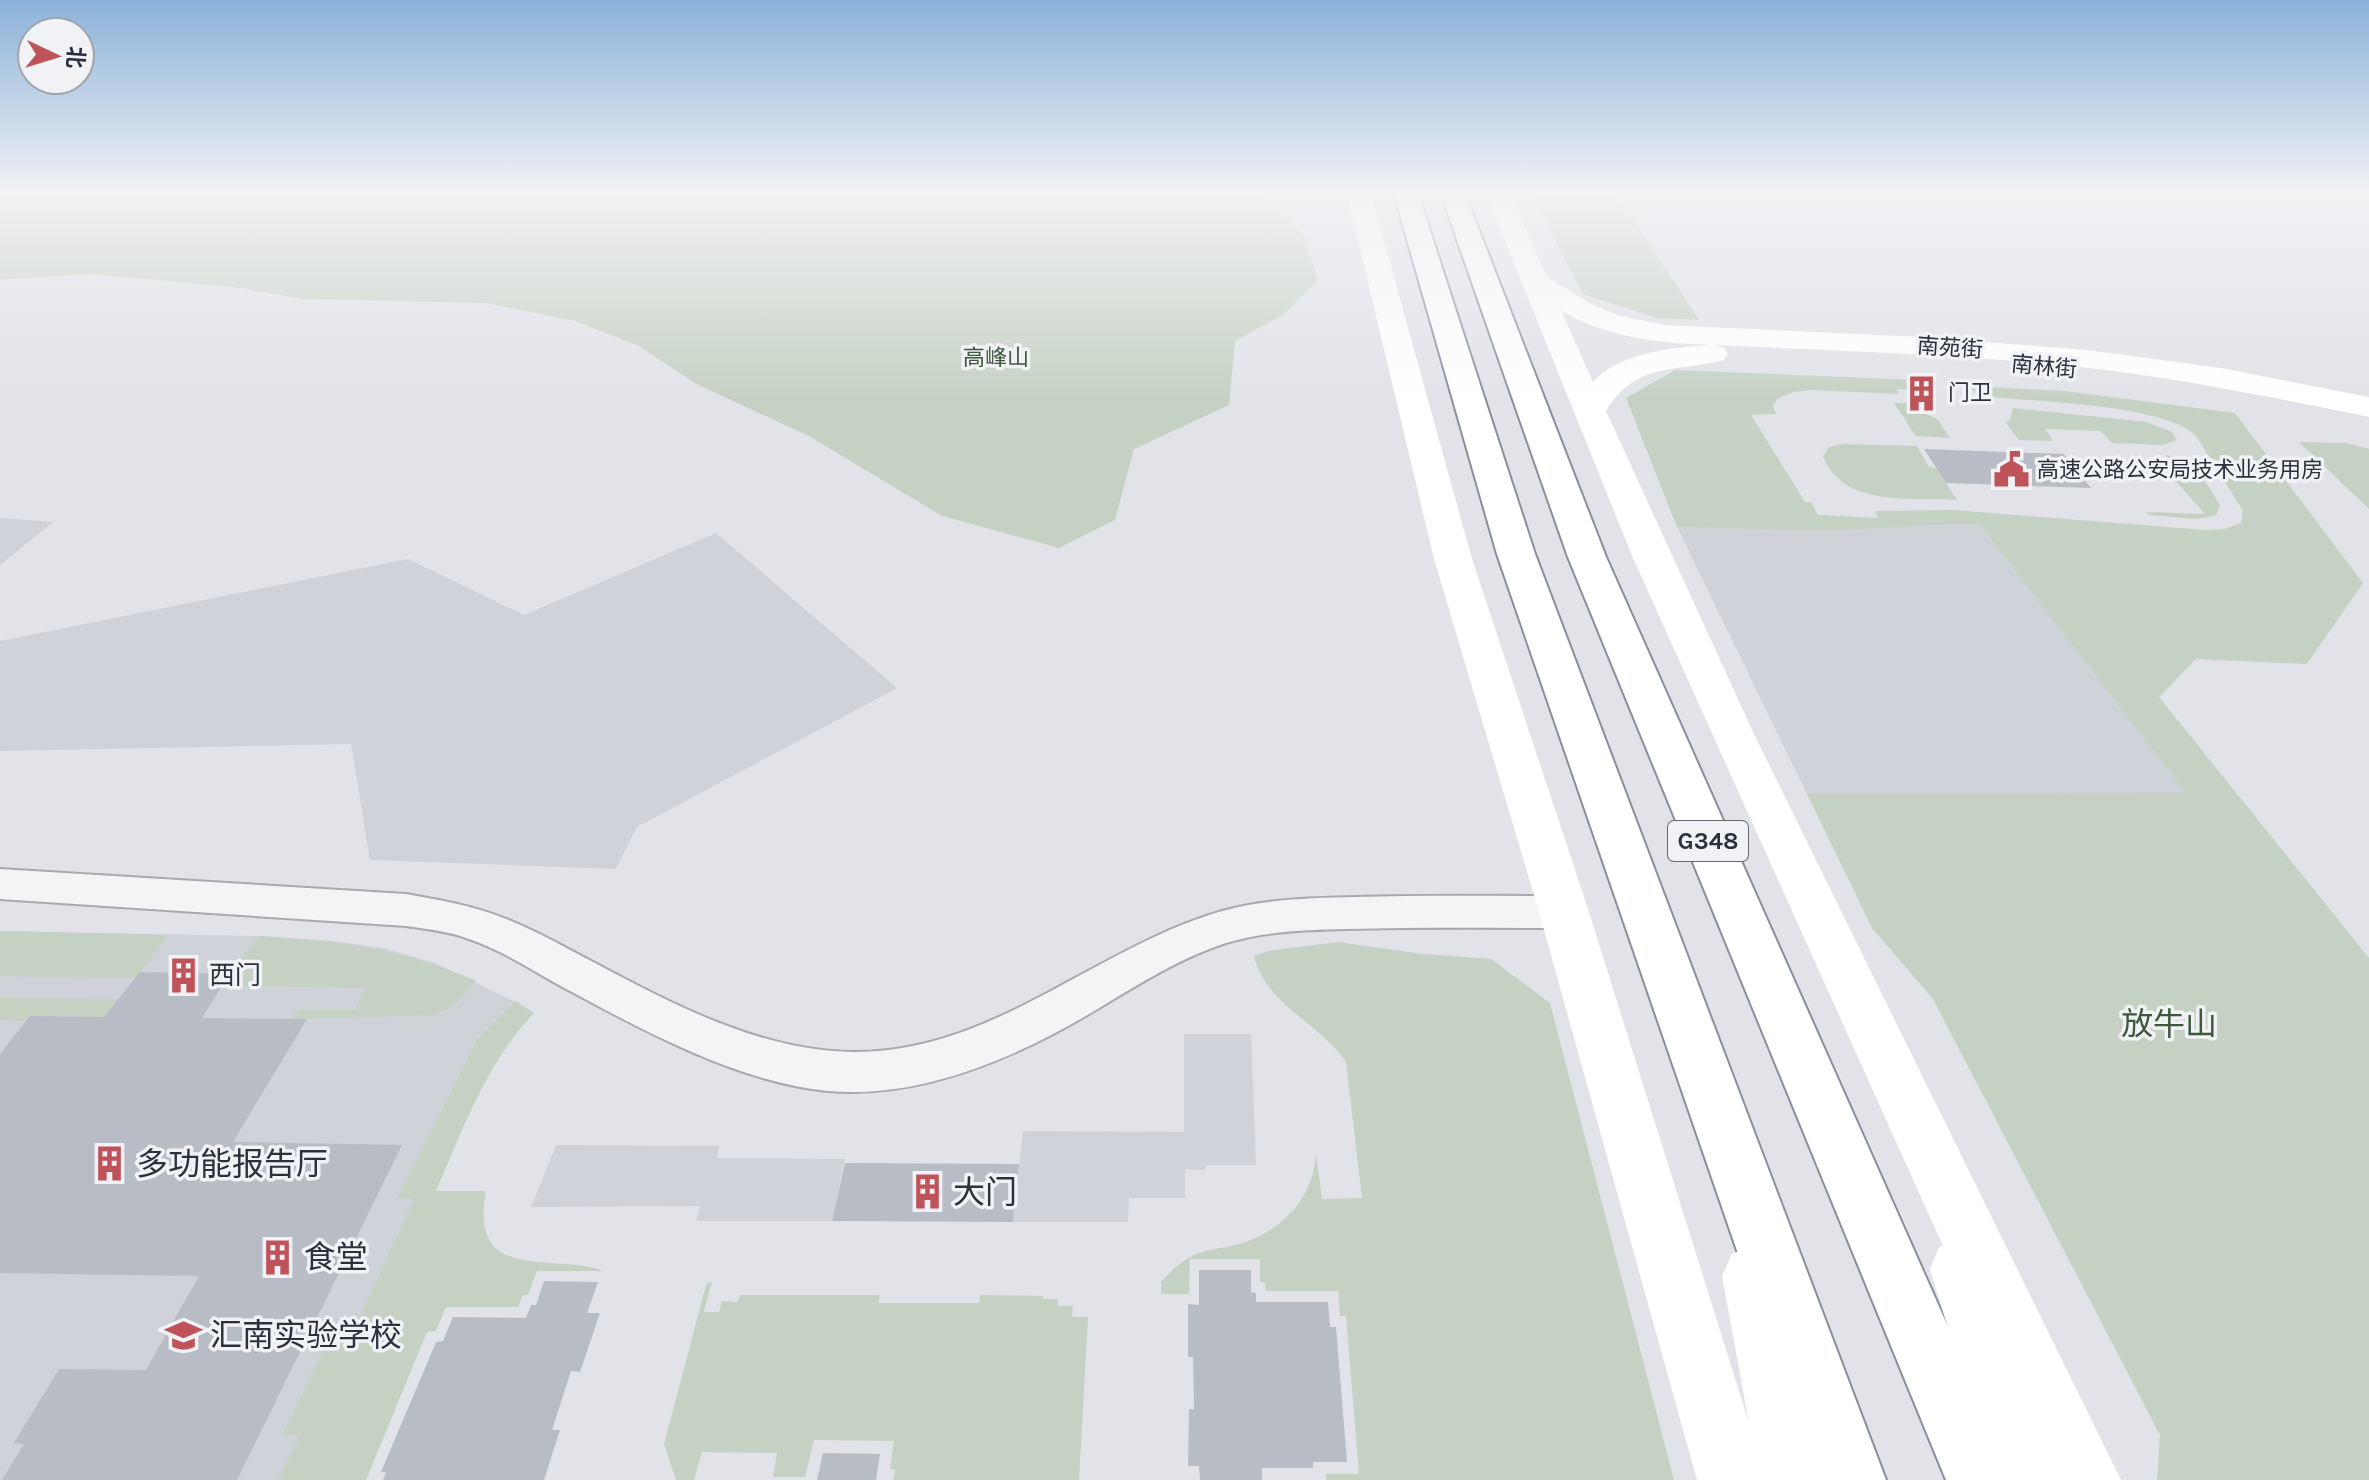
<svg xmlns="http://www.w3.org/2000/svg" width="2369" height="1480" font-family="Karla,'Noto Sans SC',sans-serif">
  <rect width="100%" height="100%" fill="#e1e3e8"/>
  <!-- built -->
  <g fill="#cfd2d9">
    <path d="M0 518 53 522 0 565Z"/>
    <path d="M1962 524 1980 525 2187 794H1807L1677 527 1823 531Z"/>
    <path d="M716 533 897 688 637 827 616 869 370 860 351 744 0 751V641L408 559 524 615Z"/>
    <path d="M0 931 259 936 333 941 383 948 435 963 518 1003 303 1480H0Z"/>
    <path d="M1184 1034H1251L1256 1165H1206L1205 1170 1185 1169V1198H1129L1128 1222H1013L1023 1131 1184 1132Z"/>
    <path d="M556 1145 719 1146 717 1158 845 1159 832 1221H696L700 1206 531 1207Z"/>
  </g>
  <!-- green -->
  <g fill="#c5d1c3">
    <path d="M0 194H1267L1304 236 1318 280 1283 315 1235 341 1229 405 1134 449 1115 520 1059 548 942 516 809 436 696 384 639 346 575 321 485 303 303 299 234 287 89 274 0 280Z"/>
    <path d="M1532 194H1617L1699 320 1657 318 1583 294Z"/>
    <path d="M1675 370 1917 380 1928 390 1897 389 1899 394 1810 390 1793 392 1777 399 1773 407 1776 414 1751 415 1805 502H1811L1818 515 1878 518 1875 511 1953 510 2205 530 2225 529 2241 523 2243 511 2197 437C2168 404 2026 401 1979 396L1968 386 2065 391 2235 413 2363 583 2307 664 2196 659 2159 697 2369 958V1480H2157L2160 1435 1933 999 1872 928 1807 794 2186 793 1980 525 1962 524 1823 531 1677 527 1626 398Z"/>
    <path d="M1894 403H1906L1938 420 1950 438 1916 436Z"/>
    <path d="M2013 408 2147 422 2172 432 2177 440 2163 445 2112 443 2101 431 2045 429 2053 441 2019 440 2006 423 2011 418Z"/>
    <path d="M2299 442 2346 443 2369 449V509Z"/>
    <path d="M1843 444 1917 446 1929 467 1936 468 1957 500C1911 497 1843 508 1823 456L1829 447Z"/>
    <path d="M2165 455C2196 460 2205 481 2220 505L2216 515 2197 519 2149 515 2146 512 2205 514 2168 472 2180 471Z"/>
    <path d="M0 931 168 935 136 978 0 976Z"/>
    <path d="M259 936C340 941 401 948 476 981L454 1005 435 1015 292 1019 298 1010H354L366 988 220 986Z"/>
    <path d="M1338 942 1423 954 1491 959 1550 1003 1674 1480H1326V1474H1359L1346 1316H1340L1338 1291H1266L1265 1283 1260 1282V1259H1190L1189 1294H1161V1282C1171 1271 1181 1261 1194 1255 1210 1248 1227 1248 1243 1243 1284 1229 1314 1197 1316 1153L1322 1199 1362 1198 1346 1062C1321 1024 1266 1005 1254 956L1268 951Z"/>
    <path d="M0 998 123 999 110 1017 30 1016 26 1021 0 1020Z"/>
    <path d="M516 1001 534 1013C487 1062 463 1129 436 1191H486C468 1285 554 1252 603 1271H537L528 1295H523L518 1307H446L436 1331 427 1332 366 1480H278L300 1436 282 1435 332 1332 352 1334 414 1199 397 1198 477 1039Z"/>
    <path d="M712 1281 704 1312H719L722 1301 737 1302 740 1295H880L878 1303H979L980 1295 1043 1296V1299H1058V1306H1073L1072 1317H1088L1079 1480H893L895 1470 890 1469 894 1441 814 1440 805 1477H773L777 1453 702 1452 694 1480H676L664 1444 706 1285Z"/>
  </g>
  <!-- building -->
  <g fill="#b8bcc4">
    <path d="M1924 449 2064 454 2091 488 1946 483Z"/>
    <path d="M140 972 229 974 202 1018 307 1019 233 1142 402 1145 237 1480H2L24 1444 14 1443 59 1369 146 1370 199 1276 0 1273V1054L30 1016 104 1017Z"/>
    <path d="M845 1163 1019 1164 1013 1222 832 1221Z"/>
    <path d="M1199 1270H1251V1292L1256 1293V1302H1328L1330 1327H1336L1347 1462H1313V1468H1262V1480H1200L1199 1466H1188L1189 1409H1194L1193 1357H1188V1304L1199 1305Z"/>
    <path d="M544 1281 598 1282 587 1313H600L580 1372 571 1371 552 1430H560L544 1480H383L386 1472H381L436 1342 443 1341 453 1317 526 1318 531 1305H536Z"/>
    <path d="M823 1453 880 1454 876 1480H817Z"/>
  </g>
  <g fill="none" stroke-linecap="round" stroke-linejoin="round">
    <defs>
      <path id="street" d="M0 869 406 894C439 900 470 905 501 917 534 929 564 947 595 963 674 1005 761 1051 853 1052 993 1053 1094 948 1222 911 1265 899 1311 898 1355 897 1425 895 1494 896 1564 896L1579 901 1585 912 1579 923 1564 928C1492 928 1420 927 1348 929 1308 930 1265 931 1226 943 1176 959 1130 990 1084 1017 1008 1061 917 1099 828 1091 741 1083 646 1032 570 991 536 973 503 950 466 938 447 931 426 929 406 926L0 899Z"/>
      <g id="highway">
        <path d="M1394 194H1418L1535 554 1886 1480H1816L1497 554Z"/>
        <path d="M1441 194H1465L1606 557 2016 1480H1946L1568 557Z"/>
      </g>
    </defs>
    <!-- street casing -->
    <use href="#street" stroke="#a7aab1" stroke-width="4"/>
    <!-- highway casing -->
    <use href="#highway" stroke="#8a8f9d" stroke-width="4"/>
    <!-- street -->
    <use href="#street" fill="#f3f4f6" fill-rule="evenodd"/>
    <!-- secondary -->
    <g fill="#fff" fill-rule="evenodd">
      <path d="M1347 194H1371L1472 559 1589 912 1749 1423 1722 1276 1732 1254 1754 1245 1776 1254 1786 1276 1830 1480H1697L1539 912 1434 559Z"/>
      <path d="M1486 194H1510L1547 277 1591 304 1620 316 1666 325 1922 337 2087 350 2221 368 2369 397V417C2276 398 2183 379 2089 368 1964 354 1838 351 1714 345L1724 348 1728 354 1724 360C1674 373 1637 361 1606 411L1754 734 2121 1480H1994L1930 1269 1939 1247 1943 1246 1633 558ZM1561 310C1605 338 1661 343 1712 345 1674 347 1620 352 1593 382Z"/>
    </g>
    <!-- highway -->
    <use href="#highway" fill="#fff" fill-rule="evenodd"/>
  </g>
  <!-- sky -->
  <linearGradient id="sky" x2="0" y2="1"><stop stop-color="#8bb2da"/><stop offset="0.48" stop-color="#f2f2f5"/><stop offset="1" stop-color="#f2f2f5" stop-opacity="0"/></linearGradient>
  <rect width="2369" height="401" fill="url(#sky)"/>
  <!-- icons -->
  <defs>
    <symbol id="building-bare" viewBox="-9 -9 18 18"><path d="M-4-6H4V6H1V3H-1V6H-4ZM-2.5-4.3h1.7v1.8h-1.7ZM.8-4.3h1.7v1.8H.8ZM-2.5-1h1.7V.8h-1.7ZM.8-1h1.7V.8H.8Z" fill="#bf535a" stroke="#f0f2f5" stroke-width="2.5" paint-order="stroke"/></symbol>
    <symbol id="civic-bare" viewBox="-9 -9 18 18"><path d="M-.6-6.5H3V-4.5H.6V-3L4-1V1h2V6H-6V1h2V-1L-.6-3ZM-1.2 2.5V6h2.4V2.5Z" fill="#bf535a" stroke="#f0f2f5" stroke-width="2.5" paint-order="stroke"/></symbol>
    <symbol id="school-bare" viewBox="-9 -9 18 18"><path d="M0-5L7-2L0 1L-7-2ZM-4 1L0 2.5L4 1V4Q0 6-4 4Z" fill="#bf535a" stroke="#f0f2f5" stroke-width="2.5" paint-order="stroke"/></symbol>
  </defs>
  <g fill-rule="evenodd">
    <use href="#building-bare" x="1896" y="368" width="51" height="51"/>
    <use href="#civic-bare" x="1986" y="444" width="51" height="51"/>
    <use href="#building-bare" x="158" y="950" width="51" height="51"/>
    <use href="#building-bare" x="84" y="1138" width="51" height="51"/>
    <use href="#building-bare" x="902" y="1166" width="51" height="51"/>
    <use href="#building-bare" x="252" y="1232" width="51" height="51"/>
    <use href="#school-bare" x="158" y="1310" width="51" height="51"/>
  </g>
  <g text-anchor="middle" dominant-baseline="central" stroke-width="7" stroke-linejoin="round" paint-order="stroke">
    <!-- far-street labels -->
    <g font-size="22" fill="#2b303d" stroke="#f0f2f5">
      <text transform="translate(1950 348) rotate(4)">南苑街</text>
      <text transform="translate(2044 367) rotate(5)">南林街</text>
    </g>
    <!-- far-park labels -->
    <g font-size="22" fill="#3d583a" stroke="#f0f2f5">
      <text x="996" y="358">高峰山</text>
    </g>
    <!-- far-poi labels -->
    <g font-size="22" fill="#2b303d" stroke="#f0f2f5" text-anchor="start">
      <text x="1948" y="393">门卫</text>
      <text x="2037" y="470">高速公路公安局技术业务用房</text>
    </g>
    <!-- shield labels -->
    <rect fill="#f0f2f5" stroke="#666a74" stroke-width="2" x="1668" y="821" width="80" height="40" rx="6"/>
    <g font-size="24" font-weight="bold" fill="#2b303d">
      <text x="1708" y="841">G348</text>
    </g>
    <!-- poi labels -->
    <g font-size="26" fill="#2b303d" stroke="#f0f2f5" text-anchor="start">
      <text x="209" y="975">西门</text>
    </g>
    <!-- near-park labels -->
    <g font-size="32" fill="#3d583a" stroke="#f0f2f5">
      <text x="2169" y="1024">放牛山</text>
    </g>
    <!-- near-poi labels -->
    <g font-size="32" fill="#2b303d" stroke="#f0f2f5" text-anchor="start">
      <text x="136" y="1164">多功能报告厅</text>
      <text x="953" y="1192">大门</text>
      <text x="304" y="1257">食堂</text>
      <text x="210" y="1335">汇南实验学校</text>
    </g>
  </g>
  <!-- north arrow -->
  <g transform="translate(56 56) rotate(94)"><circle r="38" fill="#f0f2f5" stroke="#a1a4ab" stroke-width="2"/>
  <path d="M0-6L14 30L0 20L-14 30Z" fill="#bf535a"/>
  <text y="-12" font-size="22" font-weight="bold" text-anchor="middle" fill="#2b303d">北</text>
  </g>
</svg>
